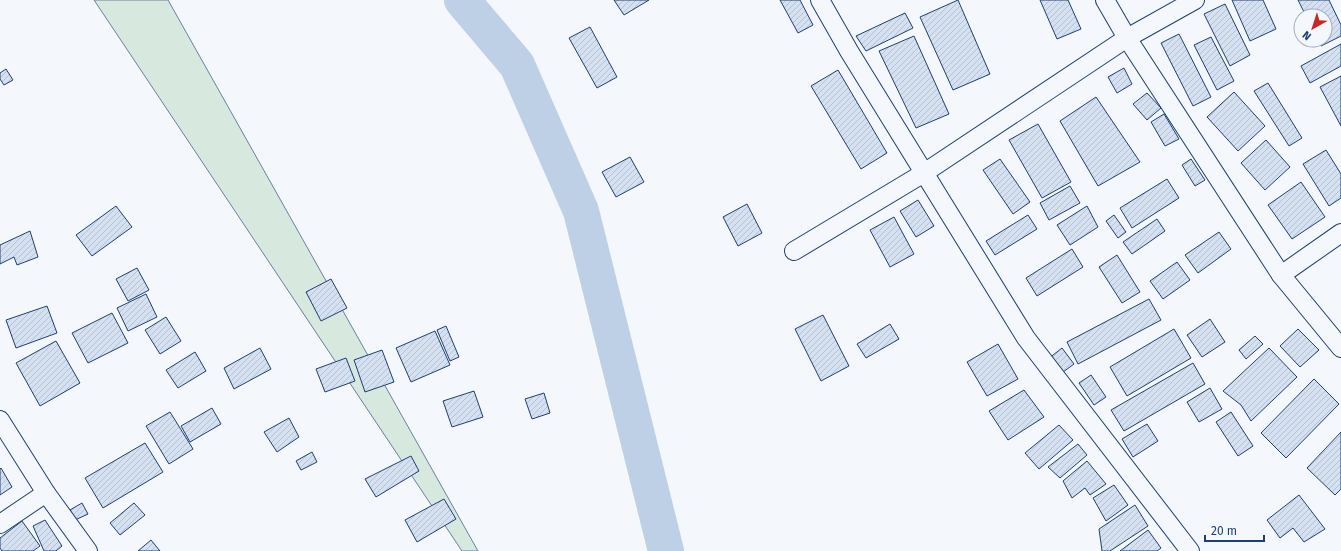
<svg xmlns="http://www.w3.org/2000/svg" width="1341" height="551" font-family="'Fira Sans',sans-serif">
  <defs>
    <pattern id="building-hatch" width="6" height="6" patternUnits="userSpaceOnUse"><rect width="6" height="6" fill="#d5e0f0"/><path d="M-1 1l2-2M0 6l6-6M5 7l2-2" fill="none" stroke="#b6c1d1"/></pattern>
  </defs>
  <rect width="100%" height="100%" fill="#f4f7fb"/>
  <!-- grass -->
  <path fill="#d7e8df" stroke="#687fa3" d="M94 0H168L478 551H462Z"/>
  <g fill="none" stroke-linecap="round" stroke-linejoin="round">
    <!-- river -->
    <path stroke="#bed0e5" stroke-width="36" d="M462 0 517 65 581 211 666 551"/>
  </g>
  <!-- building -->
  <g fill="url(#building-hatch)" stroke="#1d3f73">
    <path d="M614 0H649L624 15Z"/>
    <path d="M780 0H800L813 25 798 33Z"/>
    <path d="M958 0 990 74 953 90 920 17Z"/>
    <path d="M1040 0H1068L1081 29 1057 39Z"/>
    <path d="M1232 0H1263L1276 29 1250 41Z"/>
    <path d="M1298 0H1329L1341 25V36L1321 46 1319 40H1325V16H1306Z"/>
    <path d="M1225 4 1250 55 1230 66 1204 14Z"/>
    <path d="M905 13 913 28 866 51 856 36Z"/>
    <path d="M590 27 617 77 597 88 569 38Z"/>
    <path d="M1179 34 1211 97 1193 106 1161 43Z"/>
    <path d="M914 36 949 114 916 128 879 51Z"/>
    <path d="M1211 37 1234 81 1217 90 1194 45Z"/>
    <path d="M1341 44V66L1310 83 1301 66Z"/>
    <path d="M1124 68 1132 84 1117 93 1108 77Z"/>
    <path d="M6 69 13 80 4 85 0 79V73Z"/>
    <path d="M838 70 887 153 861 169 811 86Z"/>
    <path d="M1341 76V126L1320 87Z"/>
    <path d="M1268 83 1302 138 1289 146 1254 91Z"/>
    <path d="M1234 92 1265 126 1238 151 1207 117Z"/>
    <path d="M1147 93 1161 108 1147 120 1133 104Z"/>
    <path d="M1096 97 1140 162 1098 186 1060 121Z"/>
    <path d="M1164 114 1179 139 1165 146 1151 122Z"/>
    <path d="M1038 124 1071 182 1042 198 1009 140Z"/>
    <path d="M1266 140 1290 167 1265 190 1241 163Z"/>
    <path d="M1326 150 1341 174V198L1329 206 1303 164Z"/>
    <path d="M630 157 644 182 616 197 602 172Z"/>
    <path d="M1000 159 1030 202 1013 214 983 170Z"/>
    <path d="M1191 159 1205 180 1195 186 1182 165Z"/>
    <path d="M1167 179 1179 198 1132 228 1120 208Z"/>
    <path d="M1301 182 1325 217 1292 239 1268 205Z"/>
    <path d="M1070 186 1080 203 1049 220 1040 203Z"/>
    <path d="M918 200 934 226 916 237 900 211Z"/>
    <path d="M747 204 762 233 738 246 723 217Z"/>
    <path d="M116 206 132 227 92 256 76 235Z"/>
    <path d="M1087 206 1098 227 1070 245 1057 225Z"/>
    <path d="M1028 215 1037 229 995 255 986 241Z"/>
    <path d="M1114 215 1126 232 1118 238 1106 221Z"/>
    <path d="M894 217 914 254 890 267 870 230Z"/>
    <path d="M1157 219 1165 231 1132 254 1123 242Z"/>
    <path d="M30 231 38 257 17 265 14 257 0 264V245Z"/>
    <path d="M1219 232 1231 249 1198 273 1185 255Z"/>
    <path d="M1072 249 1083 267 1037 296 1026 278Z"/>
    <path d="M1117 255 1140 292 1122 303 1099 267Z"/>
    <path d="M1177 262 1190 280 1163 299 1150 281Z"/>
    <path d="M137 268 149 290 128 301 116 279Z"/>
    <path d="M331 279 347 308 321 321 306 292Z"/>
    <path d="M146 294 157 317 128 331 117 308Z"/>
    <path d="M1149 299 1161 320 1078 364 1067 342Z"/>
    <path d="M47 306 57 333 16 348 6 320Z"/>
    <path d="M112 313 128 343 88 363 72 333Z"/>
    <path d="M823 315 849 366 821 381 795 329Z"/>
    <path d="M166 317 181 341 160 354 145 330Z"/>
    <path d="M1210 319 1225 342 1202 357 1187 335Z"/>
    <path d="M890 324 899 339 866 358 857 344Z"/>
    <path d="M446 326 459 357 450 361 437 330Z"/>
    <path d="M1174 329 1191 358 1127 396 1110 367Z"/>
    <path d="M1298 329 1319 350 1300 367 1280 346Z"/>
    <path d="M435 331 450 365 411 382 396 348Z"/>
    <path d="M1255 336 1263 344 1246 359 1239 350Z"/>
    <path d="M56 341 80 383 40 406 16 363Z"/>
    <path d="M998 344 1018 379 987 396 967 362Z"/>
    <path d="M260 348 271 369 234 389 224 368Z"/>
    <path d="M1062 348 1074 364 1059 375 1048 359Z"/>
    <path d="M1269 348 1297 377 1251 421 1241 405 1223 391Z"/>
    <path d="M382 350 394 382 365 392 354 360Z"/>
    <path d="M195 352 206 371 178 388 166 370Z"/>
    <path d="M346 358 355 381 325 392 316 369Z"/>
    <path d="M1193 363 1205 384 1124 431 1111 410Z"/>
    <path d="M1091 375 1106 397 1094 405 1079 383Z"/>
    <path d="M1314 379 1339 404 1286 458 1261 433Z"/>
    <path d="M1210 388 1222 409 1199 422 1187 402Z"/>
    <path d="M1024 390 1044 417 1008 440 989 411Z"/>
    <path d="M474 391 483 417 452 427 443 401Z"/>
    <path d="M544 393 550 413 532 419 525 399Z"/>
    <path d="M212 408 221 424 190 442 181 426Z"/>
    <path d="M170 412 193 449 169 464 146 426Z"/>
    <path d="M1231 412 1253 446 1238 456 1216 422Z"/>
    <path d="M289 418 299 437 277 452 264 432Z"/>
    <path d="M1147 424 1158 441 1133 457 1122 439Z"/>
    <path d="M1059 425 1073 440 1039 469 1025 453Z"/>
    <path d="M1341 432V489L1335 495 1307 468Z"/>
    <path d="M145 443 163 472 103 508 85 478Z"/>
    <path d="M1078 444 1087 455 1060 478 1048 467Z"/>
    <path d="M312 452 317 462 301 470 296 461Z"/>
    <path d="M411 456 419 471 376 497 365 479Z"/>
    <path d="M1087 461 1106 484 1090 495 1085 488 1072 498 1063 481Z"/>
    <path d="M1 468 12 487 0 495V469Z"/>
    <path d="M1114 485 1128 505 1106 521 1093 498Z"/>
    <path d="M1299 495 1325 529 1304 542 1293 528 1280 538 1267 520Z"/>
    <path d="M444 499 456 519 417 542 405 520Z"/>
    <path d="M82 503 88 514 75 520 70 510Z"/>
    <path d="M134 503 145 515 120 535 110 523Z"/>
    <path d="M1135 505 1148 526 1110 551H1102L1099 529Z"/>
    <path d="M45 520 62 546 56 551H44L33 526Z"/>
    <path d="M22 521 40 546 33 551H2L0 548V538Z"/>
    <path d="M1148 530 1161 548 1157 551H1120Z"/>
    <path d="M151 540 160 551H138Z"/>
  </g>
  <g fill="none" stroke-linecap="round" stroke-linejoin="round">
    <defs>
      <g id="street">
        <path d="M820 0 849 51 1026 338 1190 551"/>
        <path d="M1105 0 1127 38 1281 275 1341 348"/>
        <path d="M794 251 924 173 1127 38 1195 0"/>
        <path d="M1281 275 1341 233"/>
        <path d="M0 420 46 493 88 551"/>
        <path d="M0 524 46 493"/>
      </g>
    </defs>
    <!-- street casing -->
    <use href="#street" stroke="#1d3f73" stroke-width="20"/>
    <!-- street -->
    <use href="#street" stroke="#f4f7fb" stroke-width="18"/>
  </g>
  <!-- north arrow -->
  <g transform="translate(1313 28) rotate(219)"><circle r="19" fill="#f4f7fb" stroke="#9eadc5"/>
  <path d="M0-3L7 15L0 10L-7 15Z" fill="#c62828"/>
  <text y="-6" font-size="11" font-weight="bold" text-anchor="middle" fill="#1d3f73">N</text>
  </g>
  <!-- scale -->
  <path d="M1205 535v6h59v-6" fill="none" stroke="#1d3f73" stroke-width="2"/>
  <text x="1211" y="535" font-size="12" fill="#1d3f73" stroke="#f4f7fb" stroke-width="3" paint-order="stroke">20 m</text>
</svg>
